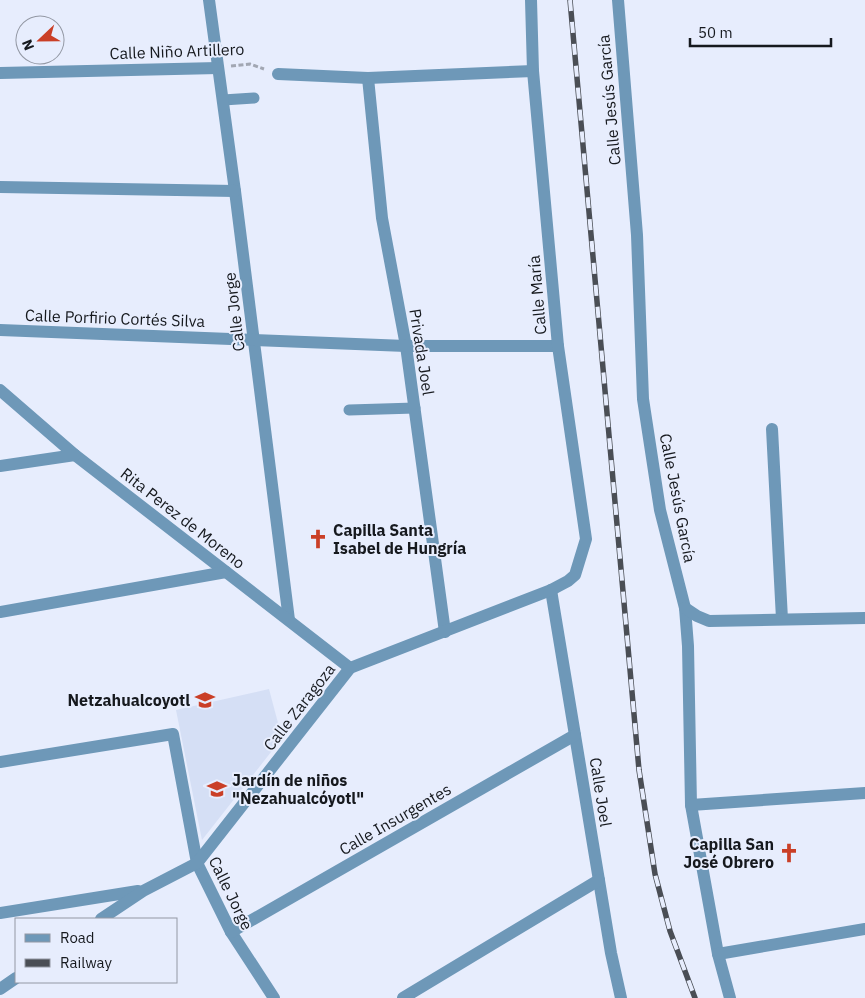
<svg xmlns="http://www.w3.org/2000/svg" width="865" height="998" font-family="'IBM Plex Sans',sans-serif">
  <rect width="100%" height="100%" fill="#e7edfd"/>
  <!-- built -->
  <path fill="#d5dff5" d="M269 689 282 738 202 840 176 710Z"/>
  <g fill="none" stroke-linecap="round" stroke-linejoin="round">
    <!-- path -->
    <path stroke="#a2a7b3" stroke-width="3" stroke-dasharray="5 2.5" stroke-linecap="butt" d="M231 66 250 64 264 69"/>
    <!-- lane -->
    <g stroke="#6e98b8" stroke-width="11">
      <path d="M223 100 254 98"/>
      <path d="M349 410 415 408"/>
    </g>
    <!-- street -->
    <g stroke="#6e98b8" stroke-width="12">
      <path d="M209 0 235 191 289 620"/>
      <path d="M618 0 637 235 643 399 660 510 685 608 688 646 691 805 718 954 730 998"/>
      <path d="M0 73 218 68"/>
      <path d="M278 74 368 78 533 71"/>
      <path d="M368 78 382 218 406 346 445 632"/>
      <path d="M0 187 235 191"/>
      <path d="M0 330 406 346H558"/>
      <path d="M0 390 75 455 350 668"/>
      <path d="M772 429 782 619"/>
      <path d="M0 466 75 455"/>
      <path d="M551 590 611 953 621 998"/>
      <path d="M685 608 697 616 709 621 865 618"/>
      <path d="M0 612 226 572"/>
      <path d="M0 762 173 734 197 863 231 932 274 998"/>
      <path d="M691 805 865 793"/>
      <path d="M0 913 138 891"/>
      <path d="M101 919 143 891 197 863 350 668 551 590 568 581 575 575 586 539 558 346 533 71 531 0"/>
      <path d="M231 932 575 735"/>
      <path d="M718 954 865 929"/>
      <path d="M0 989 16 978"/>
      <path d="M403 998 599 880"/>
    </g>
    <defs>
      <path id="rail" d="M570 0 639 770 655 874 670 931 695 998"/>
    </defs>
    <!-- rail casing -->
    <use href="#rail" stroke="#4a4e55" stroke-width="5.5"/>
    <!-- rail -->
    <use href="#rail" stroke="#e7edfd" stroke-width="4" stroke-dasharray="11" stroke-linecap="butt"/>
  </g>
  <!-- icons -->
  <defs>
    <symbol id="church-bare" viewBox="-9 -9 18 18"><path d="M-1.2-6h2.4v3.5h3.3v2.4h-3.3V6h-2.4V-.1h-3.3v-2.4h3.3Z" fill="#ca3f27" stroke="#e7edfd" stroke-width="2.5" paint-order="stroke"/></symbol>
    <symbol id="school-bare" viewBox="-9 -9 18 18"><path d="M0-5L7-2L0 1L-7-2ZM-4 1L0 2.5L4 1V4Q0 6-4 4Z" fill="#ca3f27" stroke="#e7edfd" stroke-width="2.5" paint-order="stroke"/></symbol>
  </defs>
  <g fill-rule="evenodd">
    <use href="#church-bare" x="304" y="525" width="28" height="28"/>
    <use href="#school-bare" x="191" y="686" width="28" height="28"/>
    <use href="#school-bare" x="203" y="775" width="28" height="28"/>
    <use href="#church-bare" x="775" y="839" width="28" height="28"/>
  </g>
  <g text-anchor="middle" dominant-baseline="central" stroke-width="4" stroke-linejoin="round" paint-order="stroke">
    <!-- street labels -->
    <g font-size="16" fill="#16191e" stroke="#e7edfd">
      <text transform="translate(177 51) rotate(-2)">Calle Niño Artillero</text>
      <text transform="translate(609 100) rotate(-95)">Calle Jesús García</text>
      <text transform="translate(537 295) rotate(-95)">Calle María</text>
      <text transform="translate(234 312) rotate(-97)">Calle Jorge</text>
      <text transform="translate(115 318) rotate(2)">Calle Porfirio Cortés Silva</text>
      <text transform="translate(422 352) rotate(81)">Privada Joel</text>
      <text transform="translate(678 498) rotate(79)">Calle Jesús García</text>
      <text transform="translate(183 518) rotate(38)">Rita Perez de Moreno</text>
      <text transform="translate(299 707) rotate(-52)">Calle Zaragoza</text>
      <text transform="translate(601 792) rotate(81)">Calle Joel</text>
      <text transform="translate(395 819) rotate(-30)">Calle Insurgentes</text>
      <text transform="translate(231 893) rotate(64)">Calle Jorge</text>
    </g>
    <!-- poi labels -->
    <g font-size="16" font-weight="bold" fill="#16191e" stroke="#e7edfd" text-anchor="start">
      <text x="333" y="530">Capilla Santa<tspan x="333" dy="18">Isabel de Hungría</tspan></text>
      <text x="190" y="700" text-anchor="end">Netzahualcoyotl</text>
      <text x="232" y="780">Jardín de niños<tspan x="232" dy="18">"Nezahualcóyotl"</tspan></text>
      <text x="774" y="844" text-anchor="end">Capilla San<tspan x="774" dy="18">José Obrero</tspan></text>
    </g>
  </g>
  <!-- legend -->
  <rect x="15" y="918" width="162" height="65" fill="#e7edfd" stroke="#9398a4"/>
  <rect x="25" y="934" width="25" height="8" fill="#6e98b8" stroke="#9398a4"/>
  <text x="60" y="943" font-size="15" fill="#16191e">Road</text>
  <rect x="25" y="959" width="25" height="8" fill="#4a4e55" stroke="#9398a4"/>
  <text x="60" y="968" font-size="15" fill="#16191e">Railway</text>
  <!-- north arrow -->
  <g transform="translate(40 40) rotate(248)"><circle r="24" fill="#e7edfd" stroke="#9398a4"/>
  <path d="M0-4L9 19L0 12L-9 19Z" fill="#ca3f27"/>
  <text y="-8" font-size="14" font-weight="bold" text-anchor="middle" fill="#16191e">N</text>
  </g>
  <!-- scale -->
  <path d="M690 38v8h141v-8" fill="none" stroke="#16191e" stroke-width="2.5"/>
  <text x="698" y="38" font-size="15" fill="#16191e" stroke="#e7edfd" stroke-width="4" paint-order="stroke">50 m</text>
</svg>
